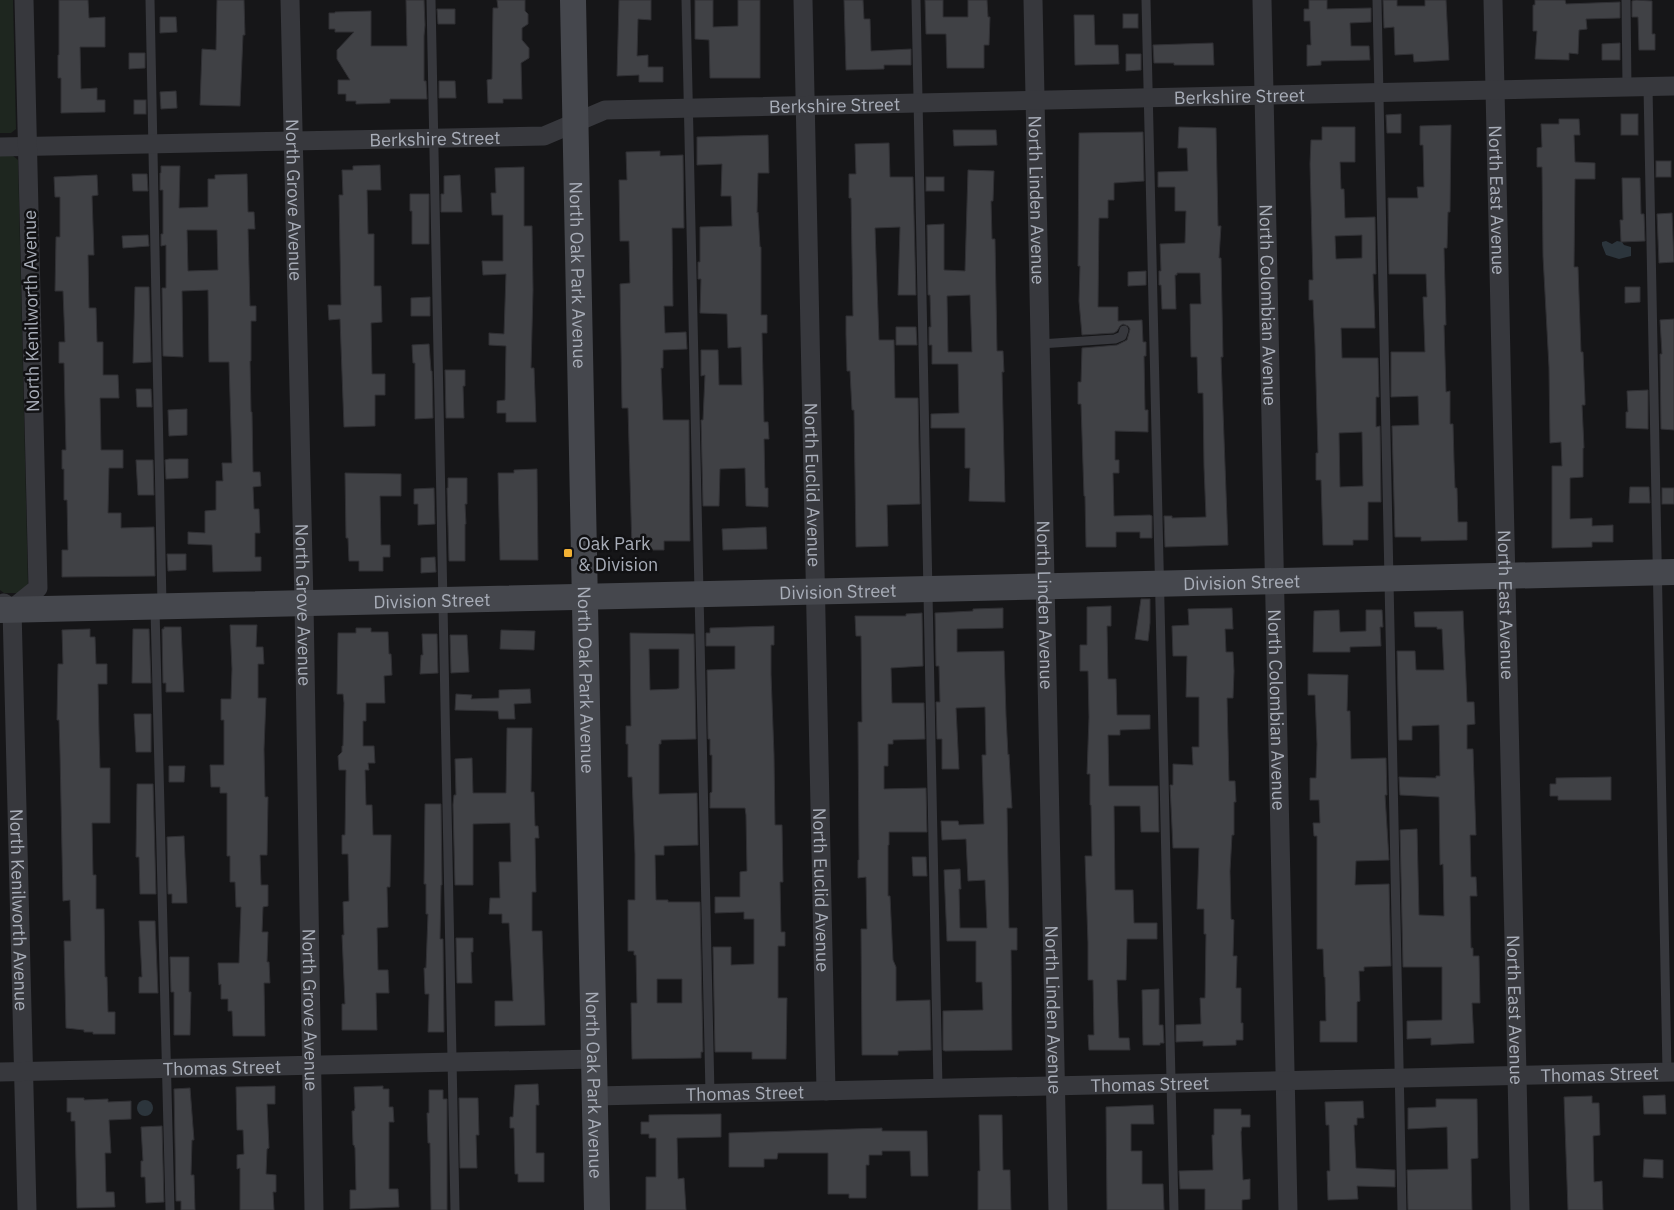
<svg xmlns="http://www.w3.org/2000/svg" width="1674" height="1210" font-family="'IBM Plex Sans',sans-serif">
  <rect width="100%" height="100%" fill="#161618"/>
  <!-- green -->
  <g fill="#1e261f">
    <path d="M0 0H13L16 129 11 133H0Z"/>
    <path d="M0 155H12L18 160 28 587 19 593H4L0 590Z"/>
  </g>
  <!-- water -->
  <g fill="#2c353c">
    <path d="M1606 241 1612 244 1617 241 1622 242 1624 245 1631 247V256L1619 259 1606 255 1602 245V242Z"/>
    <circle cx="145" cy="1108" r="8"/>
  </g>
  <!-- building -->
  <g fill="#404145" stroke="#303034" fill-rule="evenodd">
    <path d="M59 0H88L89 18 105 17V47H80L81 89 97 88V100H105V112L61 113V78H58V55H59Z"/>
    <path d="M217 0H244L245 35H243L240 106 200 105 202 49 216 50Z"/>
    <path d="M406 0H424L425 25 424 36V81H426L427 99H390V103L356 104V101H346V94H338V80H350L337 59V50L354 32H335V29H329V13H335V12L371 11V46H407Z"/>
    <path d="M497 0H525V11L528 14V24L522 28V40L529 48V58L521 63 522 99H503V103H488L487 80 492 79 493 8H498Z"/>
    <path d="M619 0H651V20L638 19 637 56 648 55V67H663V82H639V75L617 76Z"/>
    <path d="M695 0H713V27L738 26V0H760V78H710L709 40 695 39Z"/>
    <path d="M844 0H863L864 19H870L871 51 911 49V65H884V69L846 70Z"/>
    <path d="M925 0H943V17H968V0H987L988 17H990L989 45H984V68H947L946 34H926Z"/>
    <path d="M1309 0H1327V9L1371 8V22L1350 23 1351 46H1369L1370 60 1321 61V65L1307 66V45H1311L1310 21H1304V9H1309Z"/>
    <path d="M1383 0H1397V6H1425V0H1446L1449 60 1414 62 1413 54 1395 55 1394 27 1384 28Z"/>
    <path d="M1535 0H1565L1566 4 1620 2V18L1586 19 1587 29 1579 30 1578 54 1569 53V60L1535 59 1537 31H1533V5H1535Z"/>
    <path d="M1636 0 1652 1V34H1655V50H1639L1638 17H1632V1Z"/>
    <path d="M437 9H455V24H438Z"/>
    <rect x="1123" y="14" width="15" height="14"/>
    <path d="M1074 15H1094L1095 45H1118L1119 64 1075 65Z"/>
    <path d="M160 17H176L177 32 160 33Z"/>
    <path d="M1213 43 1214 65H1174V63H1154L1153 45Z"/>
    <path d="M1620 43V60H1602V44Z"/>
    <path d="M129 53H145V68L129 69Z"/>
    <path d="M1126 54H1141V70L1126 71Z"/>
    <path d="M439 81H455L456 98H439Z"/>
    <path d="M176 91 177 108 161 109 160 92Z"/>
    <rect x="134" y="100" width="12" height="14"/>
    <path d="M1401 114V133H1387L1386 115Z"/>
    <rect x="1621" y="114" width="17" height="21"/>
    <path d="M1559 119H1579L1580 135H1574L1575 162 1595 163V179H1575L1574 267H1578L1581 352H1583L1585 400V405H1582L1584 448H1583V477L1570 478V519L1592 518V526L1613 525V542H1592V547L1552 548V466H1562L1561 442 1550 443 1549 367 1543 256 1542 167H1537V148L1542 147 1541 124H1559Z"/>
    <path d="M1451 125 1450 212H1448L1447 248H1444L1446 325H1444L1446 392 1450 391V424H1453L1454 461 1455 488H1457L1458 522H1467V540L1421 541V537H1395L1392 426 1419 425 1418 396 1391 397V352H1425L1423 297H1427L1426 274H1389L1388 198H1418L1417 187H1424L1423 145H1420V126Z"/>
    <path d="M1179 127 1216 128 1218 226H1221L1219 258H1221L1223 357H1221L1228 545 1165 547 1164 516H1172V518L1206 517 1204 467 1203 393H1198L1197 357H1191L1190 304H1201L1200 273H1177V275H1175L1176 309H1162L1161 285H1159V271H1161L1160 244 1185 243 1186 211H1175V187H1158V172L1188 171 1187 148H1178Z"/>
    <path d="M1322 127H1355V162H1340L1341 189H1344L1345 218 1375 217 1376 274H1373L1375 328H1341L1342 358H1378L1379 397H1376V427L1380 426 1381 502H1368V540H1353V545H1323L1321 480H1316V453H1318L1315 345 1313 300H1309V280H1313L1310 164 1311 140H1322ZM1362 235V258L1336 259 1335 236ZM1362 432 1363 486 1340 487 1339 433Z"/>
    <path d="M953 130H996L997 145 954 146Z"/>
    <path d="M1143 132 1144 181 1114 183V200H1108V218H1099L1098 307H1118V321L1142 320 1143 342H1146V356H1144L1145 410H1148V432L1115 431V460H1119V473H1113L1114 516 1150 515 1152 516V538H1140V532H1116V547H1086L1085 496H1084L1081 404H1078V382H1081L1082 348 1117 345 1127 340 1130 329 1128 326 1123 324 1120 326 1117 331 1114 333 1082 335 1079 301 1080 266H1078L1079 133Z"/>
    <path d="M768 135 769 173H758L757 213 758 212 760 247H761V315H767V333H762L764 422H768L769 439H764L765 488H768V507L746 506 745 468 720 469 719 506H703L701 420H703L705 375 701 376V350H718L719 385H742L741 347 728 348 727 314 700 313 701 279H698V262H700V227L732 226 731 196H721L722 164 697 165V137Z"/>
    <path d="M889 143 890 177H913L916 295H898L900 227 875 228 879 340H894L895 398H918L920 504 887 505 888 546 856 547 854 410H852L850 371H847L846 335V316H853L851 198H849V174H856L855 144Z"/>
    <path d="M660 151V156L683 155 684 228H672L673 306H664L665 333 686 332 687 349 663 350V368H661L663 420H689L690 541H664V550H632L628 408H622L620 284 630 283 629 241H620L619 180H627L626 152Z"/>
    <rect x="1656" y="161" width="15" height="16"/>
    <path d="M380 165 381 190H367L368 234H374V286H381L382 322 371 323 372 374H385V395H375V426L344 427 340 319 329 320 328 305H341L339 195H343L342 170H353V166Z"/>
    <path d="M161 166H180L179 208 208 207V179H215V175L247 174 248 212H254L255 229H248L250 306H256V321H251V361H250L251 412H252L253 472H260L261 486 253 487 254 509H259L260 533H255V557H261V571L213 572 212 545 188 544V532L205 533V511L216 510V481H223L222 463H232L229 362H209L208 290 182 291 183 357 163 356 162 288H166V245L161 246V234H163V190H160V173H161ZM187 230H217L218 270 188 271Z"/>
    <path d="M524 167V226H532L533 290 531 368H534L536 422H506V413H497V401L505 400 506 346 489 345V333L504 334 506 274 483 275 482 261H503V215H492L491 193H496L495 168Z"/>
    <path d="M968 170 994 171 993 201H991L992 239H995L997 351H1003L1004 372H1002L1005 502 969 501 970 468H965V428H931V414L959 413 958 364H932V345H929V327H931L930 295H928L927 225 944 224V270L965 271ZM970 295 972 352H948L947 296Z"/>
    <path d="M132 174H147L148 191H133Z"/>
    <path d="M97 175 98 195 92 196 94 255H88L89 308H96L97 342H103V375H118L119 398H100L101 450H123V468H109L108 513H121V528L154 527 155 576 62 577V550H68L67 500H64V469H62V450H66L64 363H59V342H65L63 291H55L56 237H60V197H55L54 177Z"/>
    <path d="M460 175 462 212H441V194H444V176Z"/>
    <rect x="926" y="177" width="18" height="14"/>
    <path d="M1622 178H1640L1641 214H1644L1645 241 1621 242 1620 220H1623Z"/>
    <path d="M410 194H429V244H412V211H410Z"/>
    <path d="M1672 213 1674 262 1659 263 1657 214Z"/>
    <path d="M148 235 149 246 123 248 122 236Z"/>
    <path d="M1146 271V285L1128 286V272Z"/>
    <path d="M135 287H149L151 362 133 363Z"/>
    <path d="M1625 287H1640V302L1625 303Z"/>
    <path d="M430 297V316H411V298Z"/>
    <path d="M1674 319V430L1661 429 1660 354H1662L1660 320Z"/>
    <path d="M896 327H916L917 345H896Z"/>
    <path d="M429 344 431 371H432L433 418 415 419V363H413L412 345Z"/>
    <path d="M445 370H465V386H463L464 418H446Z"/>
    <path d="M136 389H151L152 407H137Z"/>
    <path d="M1648 390V429L1626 428V412H1628L1627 391Z"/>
    <path d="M187 409V435L169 436 168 410Z"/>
    <path d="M169 459H188V478L166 479 165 460Z"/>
    <path d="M136 460H153L154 495H138Z"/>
    <path d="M537 469 538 560H500L498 473H514V470Z"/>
    <path d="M345 473 401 474V496H380L381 545H390V557H383V571H359V561H349L348 538H346Z"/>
    <path d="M448 478H467V504H465L466 524H465V561H449L447 488H448Z"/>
    <path d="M1630 487H1649L1650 503H1629Z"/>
    <path d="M434 488 435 524 418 525V504H414V489Z"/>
    <rect x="1662" y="488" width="12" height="16"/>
    <path d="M766 527 767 549 723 550 722 529Z"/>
    <path d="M167 554H186V570L168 571Z"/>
    <path d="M435 557 436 572 421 573V558Z"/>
    <path d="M1141 599H1150V623L1148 641 1135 639Z"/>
    <path d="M1111 606V626H1107L1108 679H1116L1117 715H1150V729L1120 730V735H1108L1109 786H1158L1159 832H1141L1140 806H1114L1115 890H1133L1134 923H1157V939H1127L1126 980H1117L1119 1038H1129L1130 1050H1089L1088 1035H1094L1093 980H1088V943L1085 856H1092L1091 805H1090V774H1087L1089 717 1088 671H1080V645H1087V607Z"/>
    <path d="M1003 608V628L957 629V652L1004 651 1006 716 1008 755 1009 754 1012 808H1007L1009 928H1017V950H1011L1012 1050 945 1051 943 1050V1011L983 1010 982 982H976V941H947L944 870 960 869 961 889H959L960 928H987L985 880 968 881 966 839 942 840 941 821H958L959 825 984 824 982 755H986L985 707 956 708 959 769H942V739H937L936 702H940L939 666H936L935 613 973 611V609Z"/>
    <path d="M1232 608 1233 629H1225L1226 652H1233L1234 671 1233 698H1227L1229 781H1235L1236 802H1234V835H1232L1230 871 1231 919 1234 920 1233 956H1237L1236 988H1241V1023H1243V1040H1236V1045L1203 1046V1041L1176 1042V1025L1201 1024 1200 998H1205L1206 934H1204V909H1197L1199 848H1173L1170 785H1173V764L1193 765 1192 747H1199V697H1186L1187 656H1173L1172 626 1189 625 1188 609Z"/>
    <path d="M1339 610 1340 632 1366 631V610H1382L1383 627H1380L1381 646 1350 647V652H1313L1314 611Z"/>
    <path d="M1463 611 1467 702H1474L1475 724 1467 725V749H1473L1476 835H1470L1471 877H1476L1477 896H1470L1471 948H1473V956H1479L1480 1003H1472L1474 1043 1431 1045V1038L1407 1039V1021L1442 1020V967H1403L1400 830 1417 829 1419 915 1444 916 1443 864 1440 865 1439 797 1400 795 1399 777 1436 778V776H1440L1439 725 1412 726V740H1399L1397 651H1415L1416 670H1444L1442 629H1437V627H1415L1414 612Z"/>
    <path d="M922 613 923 666 891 668 892 703H924L925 739 893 740V744H888V766H884V789L926 788 927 832H889V845H888V896H890L893 960 896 967V1001L930 1000 931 1050 898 1051V1055H862L861 929H867L866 877 858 878V860H859L858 722H862L861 636H856L855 616H906V614Z"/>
    <path d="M230 625H257L256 647H263L264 664H258V698H266L264 749 265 797H268L267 855H260L261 885H268V906L263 907 262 932H268L267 962H269L270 983H264L265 1036H233L232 1011H228V999H221V984L219 985 218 963H239L241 907H236L235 882H230V856H227V793H220V787H211L210 765H224V720H221V699H231L232 669Z"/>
    <path d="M774 626V645H771V674L774 755 775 825H782L783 882H780L781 932H785V946H778V998H787L786 1059H752V1052H715L713 947H731V965L754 964V919H744V912L715 913V897H740V872L747 871 746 815 745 808H710V793L712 792V755H710V739H708L707 670 735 669V646H706V633H710V628Z"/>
    <path d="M164 627H181L184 692H166V683H163L162 629H164Z"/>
    <path d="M356 628H371V632H388L389 654H391L392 675 384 676 385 703H366V721H363V746H374L375 763H368L369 770H365L366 805H372L373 835H391L390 887H387L388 927 377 928 378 970H388L389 993H376L377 1030H342V1004H345L342 935H344L343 902 349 901 348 854H342V835H345L346 770H339L338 756 342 752V746H343L344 703 343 694H337L338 633H356Z"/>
    <path d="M90 629V637H95L96 664H107V684H98L99 733 100 768H110V823H92L93 875H96V909H104L105 977H107L108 1012H115V1034H93V1032H84V1030L66 1028 64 941H71L70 900 63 901 60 754 59 720H57L58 664H63L62 630Z"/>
    <path d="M133 629H149L151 683H132Z"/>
    <path d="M501 630 535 631 534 650 500 649Z"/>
    <path d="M630 633 694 634 696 739 661 740V744H659V794L697 793 698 845 664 846V855H655L656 900H668V902H700L703 1052H701V1058L632 1059 631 1003H637L636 955H634V951H628V900H635V855L632 777H628V744H626V726H631ZM649 649H679V688L677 689 650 690ZM657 979H682V1003H657Z"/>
    <path d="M422 634H437L438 673 420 674 421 655H423Z"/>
    <path d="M450 635H467L469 672 451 673Z"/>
    <path d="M1308 674 1348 675 1347 711H1350L1351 759 1386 758 1387 795H1385L1389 860 1356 861 1355 885 1389 884 1391 966 1364 967V971H1359L1360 1001 1357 1002V1042H1320V1021H1326L1325 977H1324L1323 949H1317V836H1314L1313 823H1320L1319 800H1310V778H1316L1317 744 1315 695H1308Z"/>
    <path d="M530 689 531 703 514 704 515 719H499L498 711 455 710 456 694 472 695 471 699 499 698V690Z"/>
    <path d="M134 714H151V752H136Z"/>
    <path d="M507 728H532L531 792H534L535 826H538L539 838H535L536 892H532V931H542L545 1025 495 1026V1001H513L509 923H502V914H489L490 898H500L499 862H511L510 823 473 824V885H455L453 805 454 795H456L455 759 472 758 473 793H506Z"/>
    <path d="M169 766H185L184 782H169Z"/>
    <path d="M1611 777V800H1558V796H1550V784H1556V778Z"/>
    <path d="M137 784H153L156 894H140L139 857H136Z"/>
    <path d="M425 804H441L442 885H441L440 939H443L444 1032H428L429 994H425L424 968H426L428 914H426V884H424Z"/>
    <path d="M184 836 187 903H172V894H168L167 837Z"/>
    <path d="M912 857H926L927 876H913Z"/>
    <path d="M139 921H155L158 993H139V977H142Z"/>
    <path d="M456 938H473V952H471L472 983H457Z"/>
    <path d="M170 957H189V992H191L190 1035H174V992H171Z"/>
    <path d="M1159 989V1025H1163L1164 1043H1160V1045H1143L1142 990Z"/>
    <path d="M538 1084 539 1105H536V1153H544V1182H518V1174H515L514 1128H510V1117H513L515 1085Z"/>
    <path d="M275 1086V1104H267L269 1148 267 1149 266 1174 276 1175V1192H273L274 1210H240V1168L237 1169V1155L244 1154 243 1130H237L236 1087Z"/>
    <path d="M383 1086V1089H389V1107H393L394 1122H389V1189H398L399 1207 350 1209V1190H356L355 1148 354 1145H353L352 1111H354L355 1108 354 1087Z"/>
    <path d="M190 1088 194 1140H192L191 1175H194L195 1210H181V1201H176L174 1089Z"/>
    <path d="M429 1090H443V1099H447V1210H431L430 1146V1143H428L427 1113H429Z"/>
    <path d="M1665 1095 1666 1114H1644L1643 1096Z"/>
    <path d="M1592 1096V1103H1599L1600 1135 1593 1136 1594 1182 1602 1181 1603 1210H1568L1564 1097Z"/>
    <path d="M67 1098H84V1100L108 1099V1102L131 1101V1119L109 1120 111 1153H105L106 1192H114L115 1207 77 1208 75 1121H71V1112H67Z"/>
    <path d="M459 1098H478L479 1135H476L477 1168H460Z"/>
    <path d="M1436 1099H1477L1478 1158 1471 1159 1472 1210H1408L1407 1170 1448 1169 1447 1127 1408 1129V1108L1436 1107Z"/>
    <path d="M1363 1101 1364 1118H1357V1125H1354L1356 1168 1395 1170V1187L1357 1186 1358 1199 1328 1200 1327 1171H1330L1329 1125H1326L1325 1102Z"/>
    <path d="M1153 1105 1154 1124H1131V1151H1142V1184H1163L1164 1210H1107L1106 1107Z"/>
    <path d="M1214 1109H1241V1115H1250V1127H1242L1241 1132 1243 1180 1250 1179V1199L1242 1200V1210H1205V1189H1180L1179 1171 1213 1170 1212 1135H1214Z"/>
    <path d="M721 1114V1137L677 1138 678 1179 684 1178 686 1210H646V1177H656V1138H649V1134H641V1122H649V1115Z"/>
    <path d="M979 1115H1002L1003 1170H1010L1011 1210H978V1171H980Z"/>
    <path d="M162 1126 164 1202 146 1203 145 1177H141V1161H143L141 1127Z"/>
    <path d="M882 1128V1131H927L928 1176H911L910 1151H882V1155H869V1165H866V1198H849V1194H828V1153H778L777 1159H764V1167H729V1133Z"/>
    <path d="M1644 1159 1663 1160V1178L1643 1177Z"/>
  </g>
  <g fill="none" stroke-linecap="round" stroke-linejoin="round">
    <!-- lane -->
    <g stroke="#37383d" stroke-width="9">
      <path d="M150 0 162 605"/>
      <path d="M431 0 455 1210"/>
      <path d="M686 0 710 1094"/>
      <path d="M916 0 938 1088"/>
      <path d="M1146 0 1174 1210"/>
      <path d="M1377 0 1402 1210"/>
      <path d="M1626 0 1627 87"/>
      <path d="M1648 87 1667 1072"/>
      <path d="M1040 344 1115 339 1122 336 1124 330"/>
      <path d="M155 609 170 1210"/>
    </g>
    <!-- street -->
    <g stroke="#37383d" stroke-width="19">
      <path id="s1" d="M290 0 304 603 314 1210"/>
      <path id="s2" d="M803 0 826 1091"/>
      <path id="s3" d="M1033 0 1058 1210"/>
      <path id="s4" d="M1262 0 1288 1210"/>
      <path id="s5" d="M1493 0 1520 1210"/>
      <path id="s6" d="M0 147 544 136 605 110 1674 86"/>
      <path id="s7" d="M4 603 12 609 27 1210"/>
      <path d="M12 609 38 588 24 0"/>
      <path id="s8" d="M0 1072 594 1059"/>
      <path id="s9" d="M595 1096 1674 1072"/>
    </g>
    <!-- secondary -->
    <g stroke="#45474d" stroke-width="26">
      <path id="s10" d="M573 0 597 1210"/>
      <path id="s11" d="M0 610 1674 572"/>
    </g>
  </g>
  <!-- markers -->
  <rect fill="#f2b134" stroke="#111113" stroke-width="2" x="563" y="548" width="10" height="10" rx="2.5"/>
  <g text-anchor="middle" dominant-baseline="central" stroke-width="5" stroke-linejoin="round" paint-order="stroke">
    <!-- street labels -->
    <g font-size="18" fill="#a8adb8" stroke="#111113">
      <text stroke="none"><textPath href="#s6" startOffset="1245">Berkshire Street</textPath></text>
      <text stroke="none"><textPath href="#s6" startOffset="840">Berkshire Street</textPath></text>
      <text stroke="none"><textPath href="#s6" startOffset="435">Berkshire Street</textPath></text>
      <text stroke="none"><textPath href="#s1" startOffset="200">North Grove Avenue</textPath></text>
      <text stroke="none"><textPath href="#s3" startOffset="200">North Linden Avenue</textPath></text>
      <text stroke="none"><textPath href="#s5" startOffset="200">North East Avenue</textPath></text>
      <text stroke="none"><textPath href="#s10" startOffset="275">North Oak Park Avenue</textPath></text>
      <text stroke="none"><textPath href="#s4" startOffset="305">North Colombian Avenue</textPath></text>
      <text transform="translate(31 311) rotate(-91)">North Kenilworth Avenue</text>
      <text stroke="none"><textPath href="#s2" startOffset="485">North Euclid Avenue</textPath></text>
      <text stroke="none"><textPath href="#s11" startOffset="1242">Division Street</textPath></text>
      <text stroke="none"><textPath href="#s11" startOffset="838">Division Street</textPath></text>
      <text stroke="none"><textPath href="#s11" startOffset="432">Division Street</textPath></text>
      <text stroke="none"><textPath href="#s1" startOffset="605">North Grove Avenue</textPath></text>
      <text stroke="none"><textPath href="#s3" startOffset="605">North Linden Avenue</textPath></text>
      <text stroke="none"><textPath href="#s5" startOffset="605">North East Avenue</textPath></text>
      <text stroke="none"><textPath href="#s10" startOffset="680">North Oak Park Avenue</textPath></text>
      <text stroke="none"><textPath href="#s4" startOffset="710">North Colombian Avenue</textPath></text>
      <text stroke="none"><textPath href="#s2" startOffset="890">North Euclid Avenue</textPath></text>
      <text stroke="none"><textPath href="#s7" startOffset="311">North Kenilworth Avenue</textPath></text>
      <text stroke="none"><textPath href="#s1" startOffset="1010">North Grove Avenue</textPath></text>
      <text stroke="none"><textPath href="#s3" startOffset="1010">North Linden Avenue</textPath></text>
      <text stroke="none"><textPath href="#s5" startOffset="1010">North East Avenue</textPath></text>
      <text stroke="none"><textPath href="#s8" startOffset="222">Thomas Street</textPath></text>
      <text stroke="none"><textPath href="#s9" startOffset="1005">Thomas Street</textPath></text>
      <text stroke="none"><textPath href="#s9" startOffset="555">Thomas Street</textPath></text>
      <text stroke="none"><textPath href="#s10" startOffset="1085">North Oak Park Avenue</textPath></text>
      <text stroke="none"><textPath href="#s9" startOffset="150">Thomas Street</textPath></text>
    </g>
    <!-- poi labels -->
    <g font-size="18" fill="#a8adb8" stroke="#111113" text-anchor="start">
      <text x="578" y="543">Oak Park<tspan x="578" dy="21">&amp; Division</tspan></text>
    </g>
  </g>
</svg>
